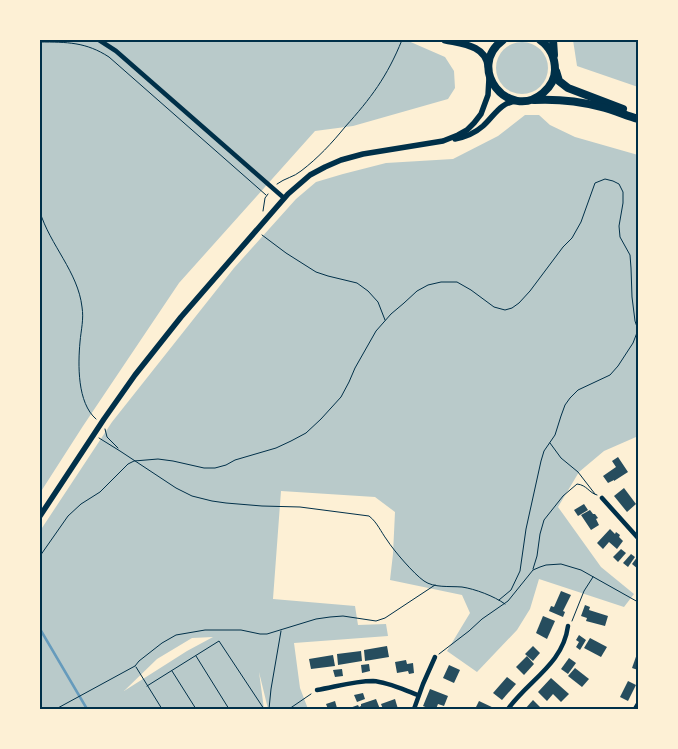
<svg xmlns="http://www.w3.org/2000/svg" width="678" height="749" font-family="'Exo 2',sans-serif">
  <rect width="100%" height="100%" fill="#fdf0d5"/>
  <!-- green -->
  <g fill="#b9caca" fill-rule="evenodd">
    <path d="M40 40H406L445 57 454 71 455 88 448 99 353 126 315 131 179 283 83 426 40 493Z"/>
    <path d="M573 40H638V87L577 66Z"/>
    <circle cx="522" cy="68" r="26"/>
    <path d="M525 115H539L550 125 575 137 638 155V415L636 437 604 451 579 472 558 507 601 567 634 594 624 607 539 579 530 609 517 630 477 672 447 651 470 613 462 595 390 580 393 554 395 512 375 497 281 491 273 599 355 606 358 625 386 624 388 636 294 643 300 688 308 709H268L259 672 264 709H102L101 708 99 709H40V531L112 422 234 268 296 199 316 182 343 174 386 163 453 159 498 136ZM213 637 187 651 124 691 157 659 192 638Z"/>
  </g>
  <g fill="none" stroke-linecap="round" stroke-linejoin="round">
    <!-- stream -->
    <path stroke="#669bbc" stroke-width="2.5" d="M40 629 87 709"/>
  </g>
  <!-- building -->
  <g fill="#264d5e">
    <path d="M618 457 628 472 614 481V480L608 483 603 476 616 467 612 461Z"/>
    <path d="M624 488 636 504 627 512 614 496Z"/>
    <path d="M584 504 588 510 578 516 574 510Z"/>
    <path d="M590 510 593 514H595L598 518 596 519 599 525 591 530 581 515Z"/>
    <path d="M610 529 615 534 616 532 620 535 619 537 623 541 617 549 609 542 603 549 597 543Z"/>
    <path d="M621 549 626 553 618 562 613 557Z"/>
    <path d="M631 554 635 557 628 567 623 563Z"/>
    <path d="M638 556V569L632 564Z"/>
    <path d="M561 591 571 595 563 611 565 612 563 617 549 611 551 606 554 607Z"/>
    <path d="M585 605 590 607 589 610 608 616 605 626 586 621 587 618 581 616Z"/>
    <path d="M543 616 555 621 547 639 536 633Z"/>
    <path d="M579 635 586 640 580 650 576 647 579 642 576 640Z"/>
    <path d="M590 638 607 647 601 657 584 648Z"/>
    <path d="M387 646 389 657 365 661 364 650Z"/>
    <path d="M533 646 540 653 533 661 525 654Z"/>
    <path d="M361 651 362 661 338 665 337 654Z"/>
    <path d="M638 651V670L632 668Z"/>
    <path d="M333 655 335 666 311 669 309 659Z"/>
    <path d="M527 656 534 664 524 675 516 667Z"/>
    <path d="M569 658 576 663 568 674 561 669Z"/>
    <path d="M406 660 407 664 413 663 414 673 409 674 408 671 397 673 395 662Z"/>
    <path d="M369 664 370 671 362 673 361 665Z"/>
    <path d="M449 665 460 670 454 683 443 678Z"/>
    <path d="M575 668 589 679 582 687 568 676Z"/>
    <path d="M342 669 343 676 335 677 333 670Z"/>
    <path d="M507 677 516 684 502 700 493 693Z"/>
    <path d="M551 678 569 694 561 702 553 694 547 701 538 692Z"/>
    <path d="M628 681 636 685 628 701 620 697Z"/>
    <path d="M430 689 448 696 444 706 438 704 436 709H430L423 706Z"/>
    <path d="M363 693 365 699 357 702 354 695Z"/>
    <path d="M376 699 380 709H347L358 705 359 707 361 706V704Z"/>
    <path d="M395 699 398 709H383L381 704Z"/>
    <path d="M533 700 542 709H525Z"/>
    <path d="M335 701 337 708 328 709 326 704Z"/>
    <path d="M479 701 496 709H475Z"/>
  </g>
  <g fill="none" stroke-linecap="round" stroke-linejoin="round">
    <!-- path -->
    <g stroke="#003049" stroke-width="1">
      <path d="M40 42C67 42 86 42 109 57L266 195"/>
      <path d="M277 184C285 178 294 177 301 171 318 158 332 143 345 127 371 98 387 77 402 40"/>
      <path d="M263 211 265 198 268 194"/>
      <path d="M40 212C50 245 78 272 82 307 84 319 81 330 80 342 78 364 77 403 96 419"/>
      <path d="M262 235 286 253 316 272 328 276 357 283 368 291 378 302 385 320"/>
      <path d="M105 429 107 437 118 448"/>
      <path d="M99 438 120 451 176 488 192 496 212 501 226 503 262 506 300 507 369 516C377 522 381 532 387 540 394 551 414 574 424 581 434 588 449 586 462 587 475 589 494 596 505 604"/>
      <path d="M550 443 561 458 578 472 595 494"/>
      <path d="M40 556 68 516 81 504 100 492 128 464 134 461 158 459 173 461 204 468H215L226 465 235 460 276 448 291 441 306 433 321 419 341 397 349 382 355 368 376 331 391 314 404 303 417 291 428 285 441 282H457L471 290 494 307 505 310 512 308 519 303 530 291 563 247 572 238 581 222 595 183 605 179 613 181 619 184 623 192V203L619 226 620 237 630 255 631 268 632 297 635 321 638 330 633 343 618 366 610 375 578 390 570 398 565 405 561 416 555 435 544 451 541 461 526 529 520 571 511 590 499 600"/>
      <path d="M533 569 537 556 540 534 544 520 563 496 577 484C587 485 589 493 597 495"/>
      <path d="M572 621 584 591 593 577"/>
      <path d="M439 654 469 631 482 619 508 601 533 570 540 567 546 565 561 564 581 570 638 602"/>
      <path d="M196 656 229 709"/>
      <path d="M136 667 162 709"/>
      <path d="M172 671 196 709"/>
      <path d="M147 686 219 641 264 709"/>
      <path d="M56 709 135 666 139 661 162 643 176 635 205 630H241L260 634H267L316 619 330 617 343 616 376 621 385 618 435 585"/>
      <path d="M269 709 271 689 281 631"/>
      <path d="M289 709 311 694"/>
    </g>
    <!-- minor -->
    <g stroke="#003049" stroke-width="4.5">
      <path d="M99 40 116 51 284 198"/>
      <path d="M602 498 638 538"/>
      <path d="M317 690C335 687 354 681 373 681 388 682 404 690 418 695"/>
      <path d="M414 709 423 684 435 657"/>
      <path d="M508 709C529 680 563 664 568 626"/>
      <path d="M635 709 638 704"/>
    </g>
    <!-- tertiary -->
    <g stroke="#003049" stroke-width="5.5">
      <path d="M455 139C466 137 475 133 483 126 495 115 500 102 518 101"/>
      <path d="M40 516 104 419 135 375 181 317 288 194 310 175 325 167 341 160 363 154 443 141 458 135 467 130 474 123 481 114 488 95 489 78"/>
    </g>
    <!-- primary -->
    <path stroke="#003049" stroke-width="7" d="M445 40C462 44 485 45 488 66"/>
    <!-- trunk -->
    <g stroke="#003049" stroke-width="8">
      <path d="M503 40C465 68 509 122 543 93 550 87 555 79 555 70 555 57 550 47 540 40"/>
      <path d="M553 40 554 55"/>
      <path d="M556 71 559 81 568 88 623 109"/>
      <path d="M534 100C556 99 579 101 601 107 613 110 625 115 638 119"/>
    </g>
  </g>
  <!-- border -->
  <rect width="678" height="749" fill="none" stroke="#fdf0d5" stroke-width="82"/>
  <rect x="41" y="41" width="596" height="667" fill="none" stroke="#003049" stroke-width="2"/>
</svg>
